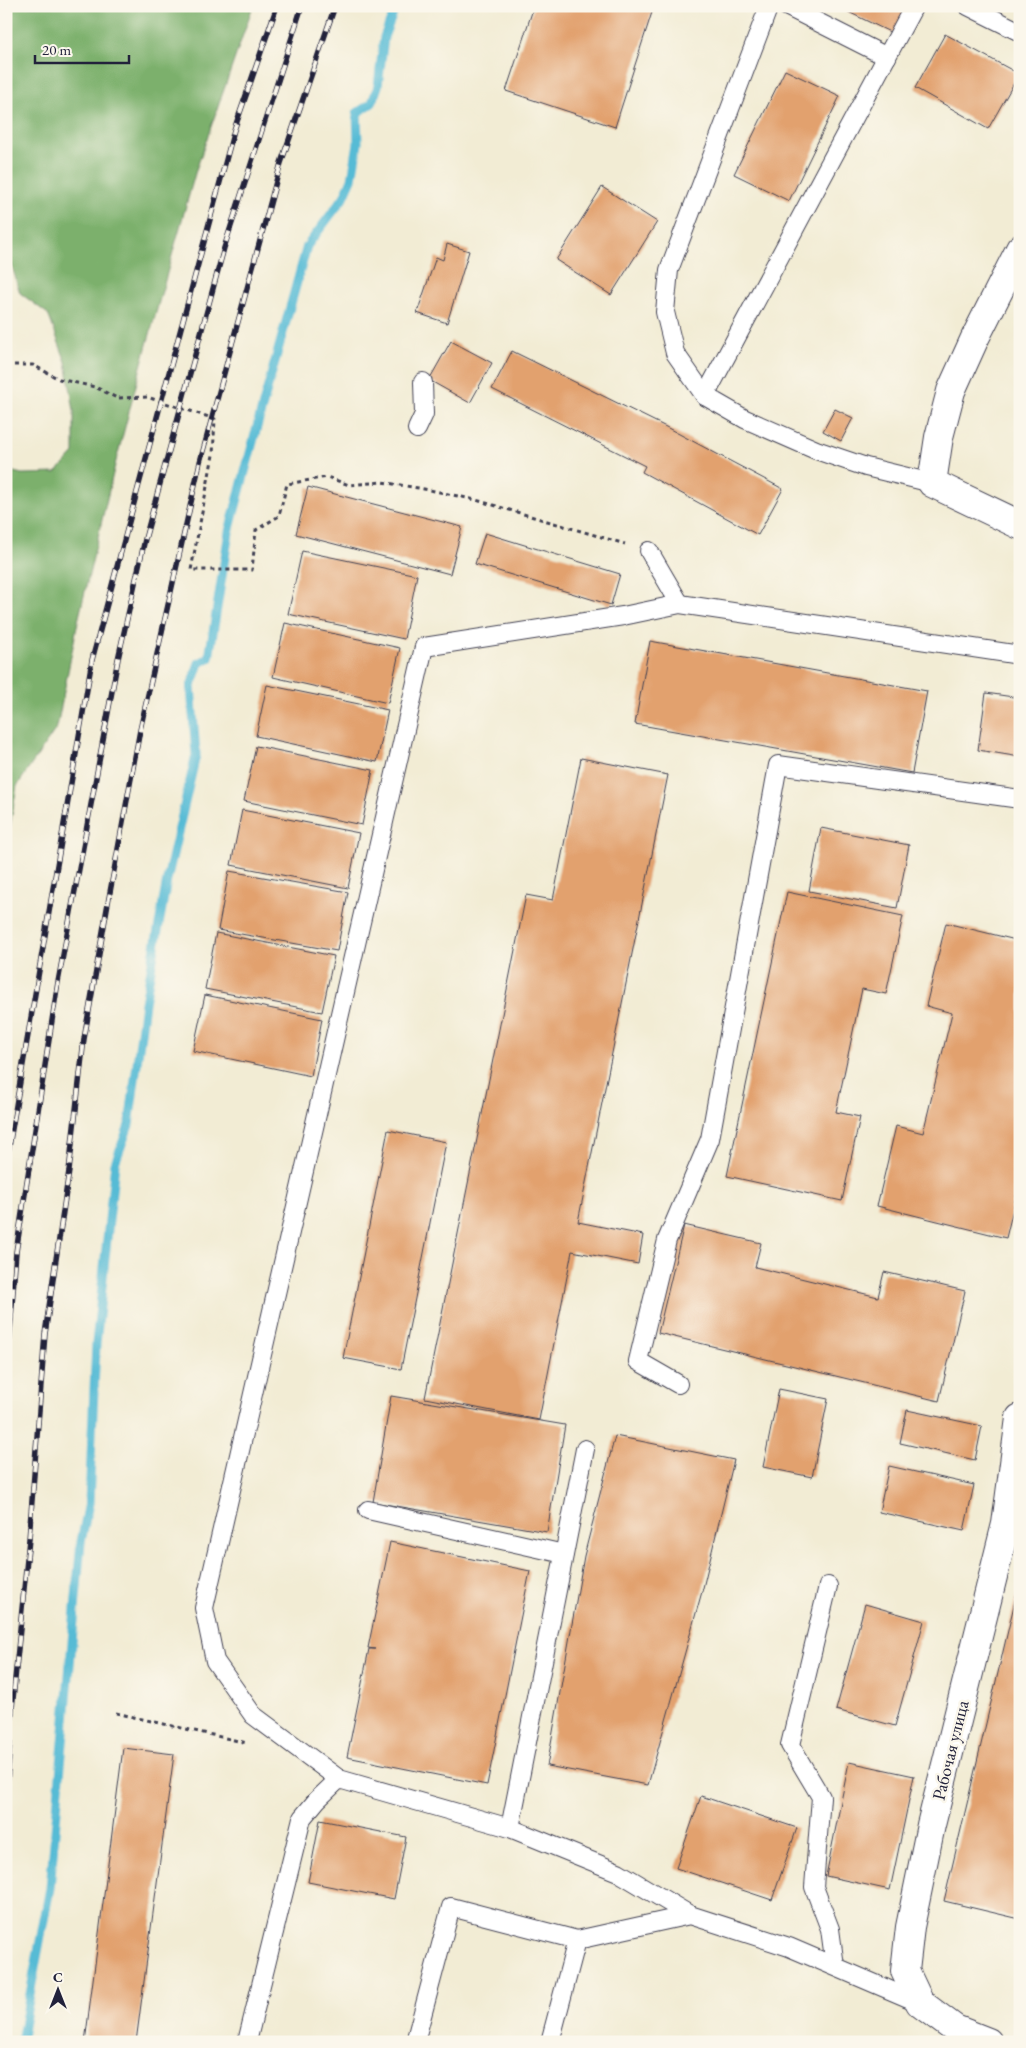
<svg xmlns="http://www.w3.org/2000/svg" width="1026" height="2048" font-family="'EB Garamond',serif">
  <rect width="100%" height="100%" fill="#fbf7ec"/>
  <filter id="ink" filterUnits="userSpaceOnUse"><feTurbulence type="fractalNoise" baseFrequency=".02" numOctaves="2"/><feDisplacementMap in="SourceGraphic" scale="10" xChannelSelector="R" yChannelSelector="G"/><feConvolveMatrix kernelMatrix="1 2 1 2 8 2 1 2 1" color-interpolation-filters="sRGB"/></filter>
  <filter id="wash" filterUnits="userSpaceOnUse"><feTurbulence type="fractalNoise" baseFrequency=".0096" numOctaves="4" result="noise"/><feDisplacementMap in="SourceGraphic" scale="20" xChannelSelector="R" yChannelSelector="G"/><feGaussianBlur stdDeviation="1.12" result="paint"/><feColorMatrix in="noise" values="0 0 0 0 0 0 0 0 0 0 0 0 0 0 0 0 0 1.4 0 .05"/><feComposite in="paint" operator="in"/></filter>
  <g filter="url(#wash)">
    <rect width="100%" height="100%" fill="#f2ecd4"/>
    <!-- forest -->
    <path fill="#7bb06c" stroke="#4e6954" d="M6 6H253L196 170 143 359 116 461 78 621 57 727 17 786 6 849V470L22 474 56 473 74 453V411L66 362 48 314 20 293 9 256 8 199 6 198Z"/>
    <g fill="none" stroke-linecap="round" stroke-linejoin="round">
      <!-- stream -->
      <path stroke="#57bbd5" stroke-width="9" d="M21 2042 50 1888 81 1542 89 1503 96 1344 115 1163 129 1125 145 1003 167 880 196 755 191 686 199 663 209 658 229 532 262 408 307 246 344 197 352 179 358 143 357 113 372 103 378 86 384 37 396 6"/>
    </g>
    <g id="blocks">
      <!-- building -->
      <g fill="#e2a16e">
        <path d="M534 6H654L615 127 506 91Z"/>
        <path d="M836 6H908L894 34Z"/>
        <path d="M945 34 1019 74 988 129 915 88Z"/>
        <path d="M785 70 840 96 789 201 734 174Z"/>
        <path d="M602 187 657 222 611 295 556 260Z"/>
        <path d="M447 244 469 251 447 323 417 313 436 257 443 260Z"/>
        <path d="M451 341 492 363 470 403 429 380Z"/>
        <path d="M512 351 666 427 783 489 758 535 642 472 645 466 492 389Z"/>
        <path d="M835 409 853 418 841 441 823 431Z"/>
        <path d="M308 487 462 527 450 574 296 534Z"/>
        <path d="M485 533 620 574 611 605 475 564Z"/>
        <path d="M302 551 417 575 404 639 288 614Z"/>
        <path d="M285 623 400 648 388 703 273 677Z"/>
        <path d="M650 641 927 691 912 773 635 724Z"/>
        <path d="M267 685 388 710 377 762 256 736Z"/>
        <path d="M986 693 1020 698V757L978 750Z"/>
        <path d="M256 746 373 770 362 825 244 801Z"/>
        <path d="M581 758 668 775 578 1222 643 1235 638 1264 572 1251 539 1420 425 1398 526 895 553 900Z"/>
        <path d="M242 810 359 833 348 888 231 865Z"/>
        <path d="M821 828 909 845 897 908 809 891Z"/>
        <path d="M229 871 348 892 337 951 218 930Z"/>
        <path d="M787 892 903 916 886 994 862 989 836 1112 860 1117 842 1201 727 1176Z"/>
        <path d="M946 923 1020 941V1180L1006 1238 877 1206 896 1126 923 1133 952 1013 926 1006Z"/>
        <path d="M216 933 334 956 322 1012 205 989Z"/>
        <path d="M205 995 322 1019 311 1076 193 1051Z"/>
        <path d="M388 1130 446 1142 401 1369 343 1358Z"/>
        <path d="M684 1225 761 1243 755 1267 878 1297 884 1272 965 1291 939 1401 658 1333Z"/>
        <path d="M779 1389 828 1399 812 1477 763 1467Z"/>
        <path d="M391 1396 565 1425 547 1532 373 1502Z"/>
        <path d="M907 1410 982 1426 975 1460 900 1443Z"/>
        <path d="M615 1436 734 1460 703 1588 648 1785 547 1766 584 1556Z"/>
        <path d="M889 1466 974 1485 964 1531 879 1512Z"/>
        <path d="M390 1542 530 1571 487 1785 347 1757 369 1649H375L368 1648Z"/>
        <path d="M1019 1584H1020V1919L944 1901Z"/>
        <path d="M865 1604 924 1621 895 1726 836 1710Z"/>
        <path d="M123 1748 174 1754 136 2042H85Z"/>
        <path d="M849 1762 914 1776 890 1890 826 1876Z"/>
        <path d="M701 1796 797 1828 772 1900 676 1868Z"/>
        <path d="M320 1820 406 1837 394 1899 308 1882Z"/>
      </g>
    </g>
  </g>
  <g filter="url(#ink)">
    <use href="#blocks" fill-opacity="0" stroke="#414052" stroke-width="1"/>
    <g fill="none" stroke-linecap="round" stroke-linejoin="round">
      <defs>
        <g id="service">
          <path d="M769 6 669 270 665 312 675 353 705 396 745 419 816 450 866 467 932 483"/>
          <path d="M786 6 887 57"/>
          <path d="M968 6 1020 32"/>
          <path d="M705 396 914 6"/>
          <path d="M417 429 424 414 423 382"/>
          <path d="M649 551 680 604"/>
          <path d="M678 1384 638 1361 667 1240 710 1139 778 765 1020 799"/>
          <path d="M368 1510 564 1554"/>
          <path d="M828 1586 790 1745 821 1797 814 1887 830 1929 835 1966"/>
          <path d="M339 1779 253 1715 215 1661 204 1608 424 647 623 616 680 604 1020 655"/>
          <path d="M510 1828 585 1449"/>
          <path d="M247 2042 302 1818 317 1800 339 1779 510 1828 618 1872 690 1915 789 1947 920 2003"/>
          <path d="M415 2042 451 1907 577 1940"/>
          <path d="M550 2042 577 1940 690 1915"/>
        </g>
        <g id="minor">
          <path d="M1020 249 975 338 951 391 939 437 932 483 1020 525"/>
          <path d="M988 2042 955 2029 920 2003 905 1971 910 1927 931 1825 1006 1524 1020 1418"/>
        </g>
      </defs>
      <!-- service casing -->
      <use href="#service" stroke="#414052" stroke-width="20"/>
      <!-- minor casing -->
      <use href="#minor" stroke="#414052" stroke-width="30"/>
      <!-- path -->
      <g stroke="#414052" stroke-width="3" stroke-dasharray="4 4" stroke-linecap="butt">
        <path d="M6 365H33L59 379 95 387 117 398 147 397 215 419 213 455 191 570H252L256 530 279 516 287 484 327 477 349 485 382 482 430 490 476 500 625 544"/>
        <path d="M116 1713 247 1743"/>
      </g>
      <!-- service -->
      <use href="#service" stroke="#fff" stroke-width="18"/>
      <!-- minor -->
      <use href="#minor" stroke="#fff" stroke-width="28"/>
      <defs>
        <g id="rail">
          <path d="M6 1164 92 660 234 130 277 6"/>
          <path d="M6 1385 16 1252 58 982 118 659 145 539 224 248 302 6"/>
          <path d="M6 1800 12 1709 29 1539 45 1334 69 1171 84 1039 108 903 140 730 200 462 281 163 335 6"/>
        </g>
      </defs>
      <!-- rail casing -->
      <use href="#rail" stroke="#22223b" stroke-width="5.5"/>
      <!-- rail -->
      <use href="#rail" stroke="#fbf7ec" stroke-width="4" stroke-dasharray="11" stroke-linecap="butt"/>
    </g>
  </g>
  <g text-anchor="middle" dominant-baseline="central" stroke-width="5" stroke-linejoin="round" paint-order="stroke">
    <!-- street labels -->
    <g font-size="18" fill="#22223b" stroke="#fbf7ec">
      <text transform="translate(950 1750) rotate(-76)">Рабочая улица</text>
    </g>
  </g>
  <!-- margin -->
  <rect width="1026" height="2048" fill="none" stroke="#fbf7ec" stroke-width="25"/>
  <!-- north arrow -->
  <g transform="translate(58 1990)" stroke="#fbf7ec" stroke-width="4" paint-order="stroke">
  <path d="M0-4L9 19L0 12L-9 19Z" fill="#22223b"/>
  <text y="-8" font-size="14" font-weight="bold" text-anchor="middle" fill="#22223b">С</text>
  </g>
  <!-- scale -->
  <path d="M35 55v8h94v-8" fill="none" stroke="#22223b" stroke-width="2.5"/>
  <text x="42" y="55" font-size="15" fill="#22223b" stroke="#fbf7ec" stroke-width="4" paint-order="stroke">20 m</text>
</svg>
